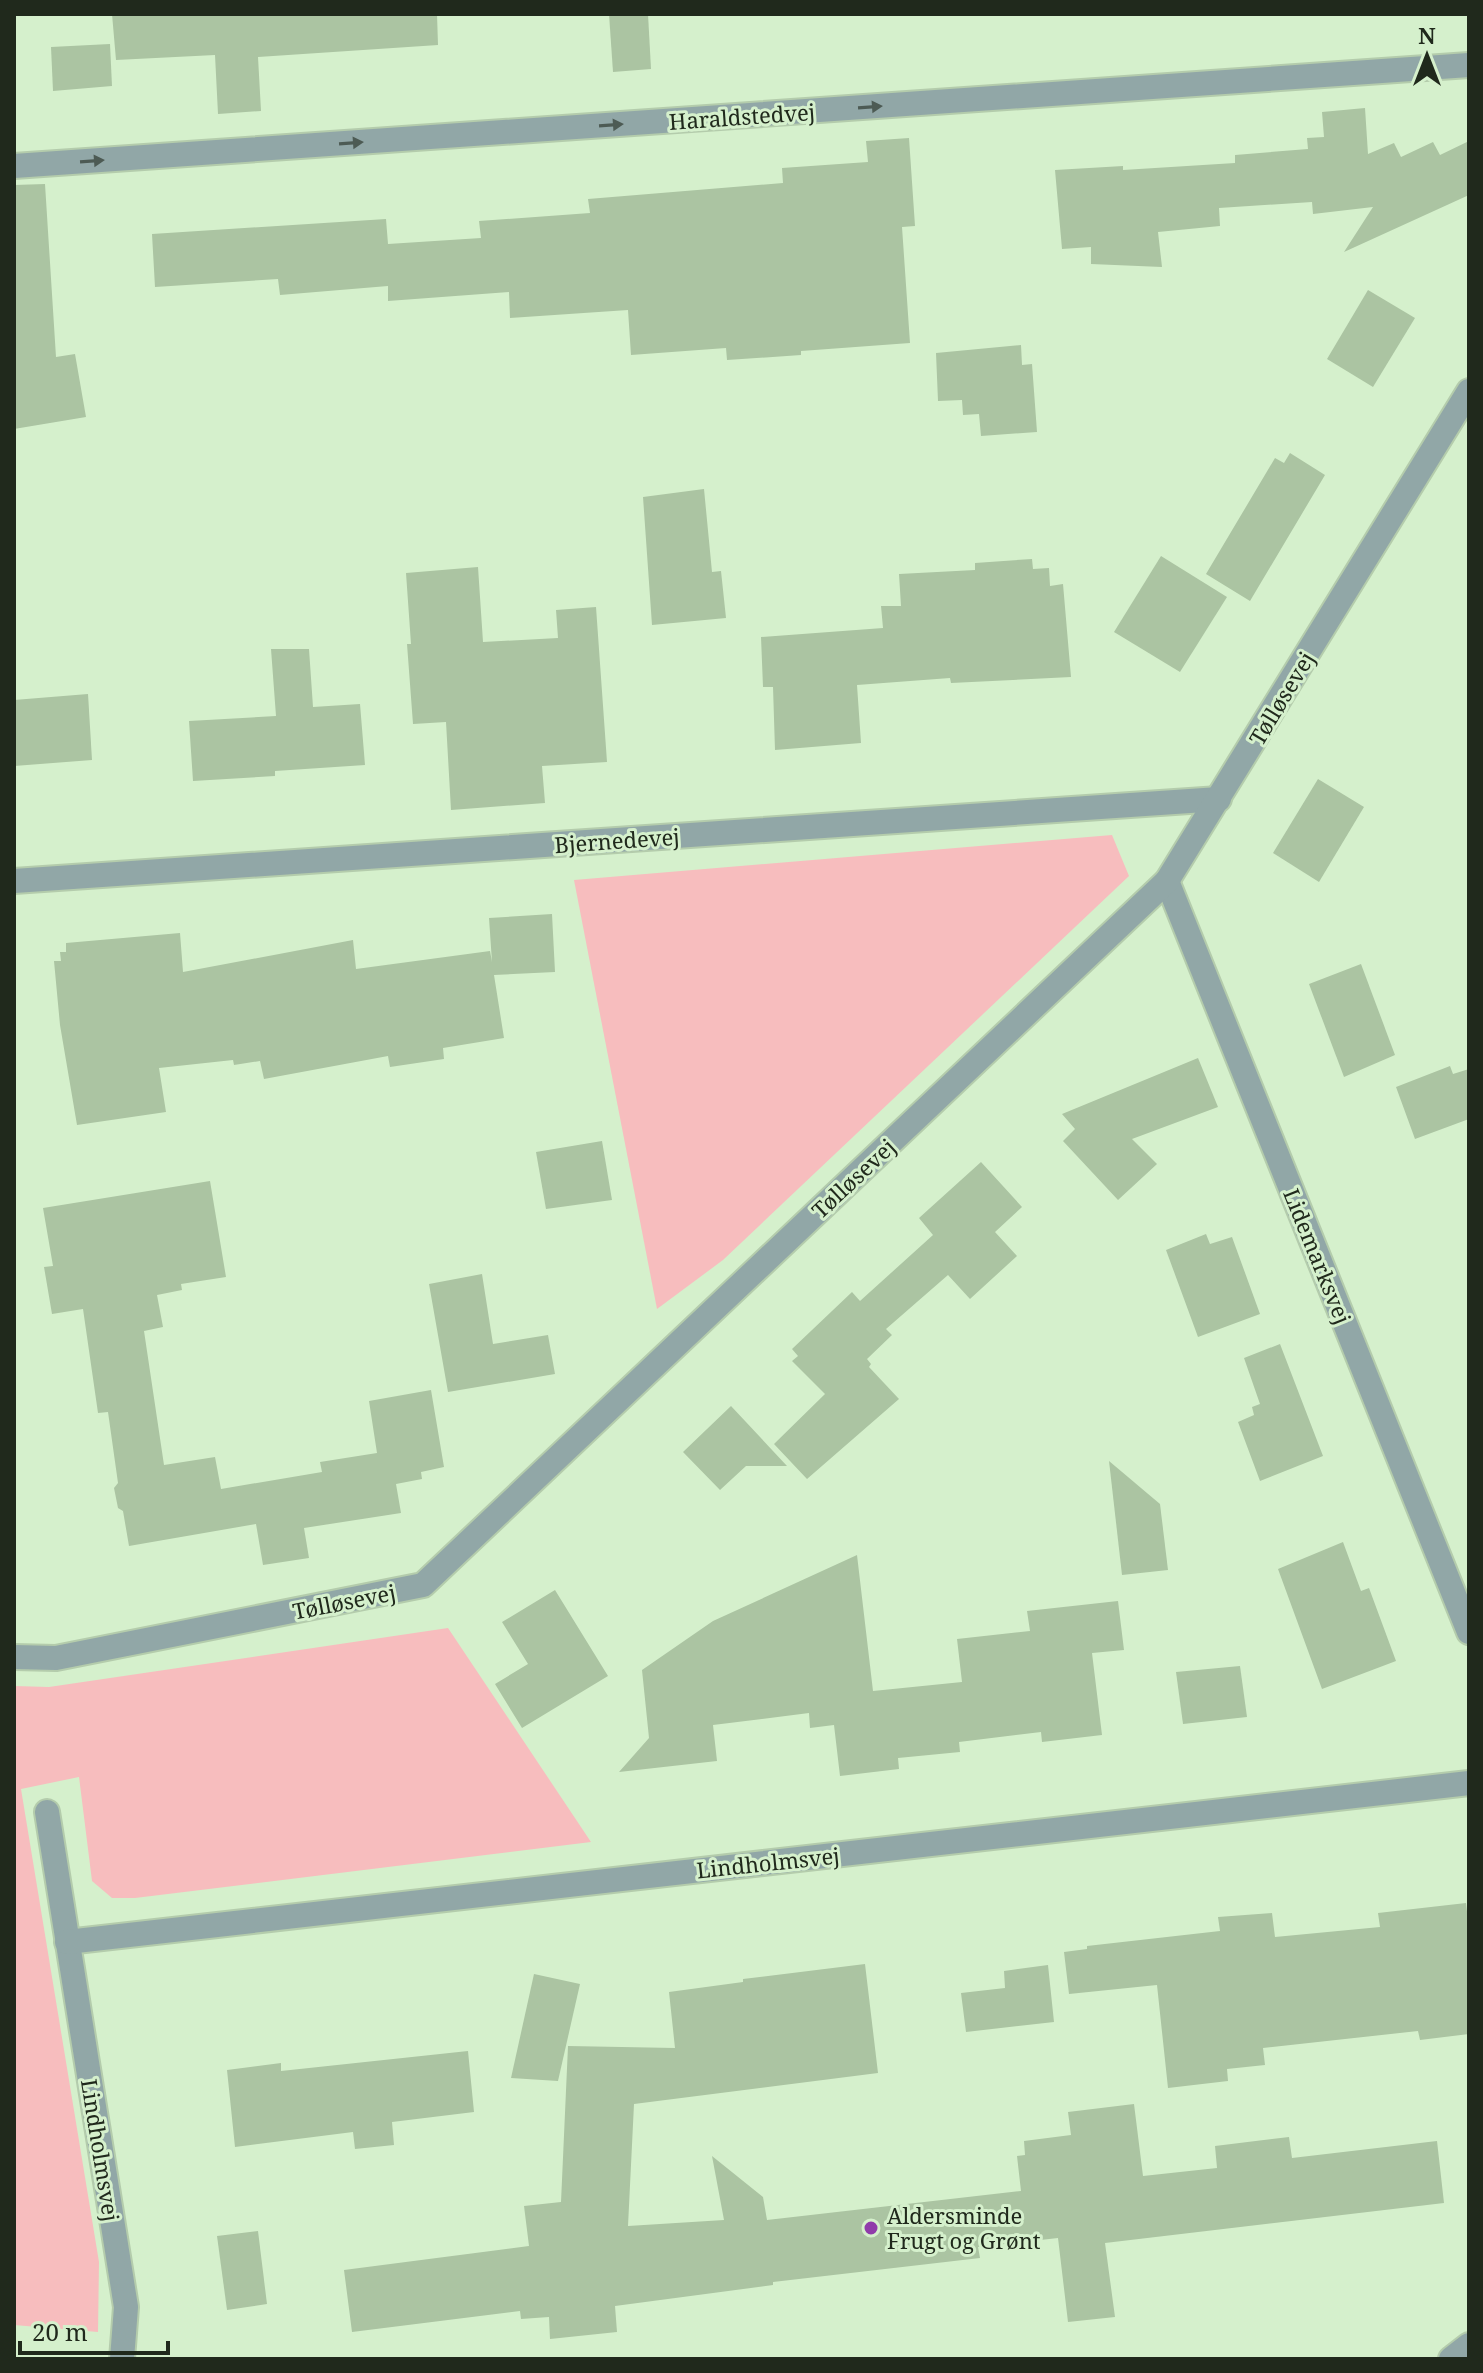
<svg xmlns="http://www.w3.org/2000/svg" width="1483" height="2373" font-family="'Noto Serif',serif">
  <rect width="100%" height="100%" fill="#d5f0cc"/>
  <!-- green -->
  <g fill="#f7bdbe">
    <path d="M1112 835 1129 876 723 1260 657 1309 574 880Z"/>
    <path d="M448 1628 591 1842 135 1898H112L92 1881 79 1777 21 1789 99 2262 98 2332 14 2325V1686L49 1687Z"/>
  </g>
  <!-- building -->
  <g fill="#abc4a2">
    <path d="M112 14H437L438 45 258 57 261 111 218 114 215 55 116 60Z"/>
    <path d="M609 14H648L651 69 613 72Z"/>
    <path d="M110 44 112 86 53 91 51 47Z"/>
    <path d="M1365 108 1368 154 1394 143 1401 157 1433 142 1440 155 1469 141V195L1344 252 1373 207 1313 214 1312 202 1219 208 1220 226 1158 232 1162 267 1091 264V247L1062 249 1055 170 1123 166V170L1235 163V155L1308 149 1307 138 1324 137 1322 112Z"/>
    <path d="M909 138 915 226 902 227 910 343 801 351V355L727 360 726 348 631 355 628 310 510 318 509 292 388 301V286L280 295 278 279 155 287 152 234 386 219 388 244 481 238 479 221 590 213 588 199 783 183 782 168 868 162 866 141Z"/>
    <path d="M45 184 56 357 75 354 86 417 14 429V185Z"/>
    <path d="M1368 290 1415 318 1373 387 1327 359Z"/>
    <path d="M1021 345 1022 365 1032 364 1037 432 981 436 979 414 963 415 962 400 938 401 936 353Z"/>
    <path d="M1290 453 1325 475 1250 601 1206 574 1275 458 1284 463Z"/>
    <path d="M704 489 712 572 721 571 726 618 652 625 643 497Z"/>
    <path d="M1161 556 1227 597 1180 672 1114 632Z"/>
    <path d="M1032 559 1033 569 1049 568 1050 586 1063 584 1071 677 951 683 950 678 857 685 861 743 775 750 773 687H763L761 637 883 628 881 606H901L899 574 975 570V563Z"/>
    <path d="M478 567 483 642 558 638 556 610 596 607 607 762 542 766 545 803 451 810 446 722 413 724 407 644H411L406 573Z"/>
    <path d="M271 649H309L313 707 360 704 365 765 275 771V776L193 781 189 721 276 716Z"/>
    <path d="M88 694 92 760 14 766V700Z"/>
    <path d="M1318 779 1364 807 1319 882 1273 853Z"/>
    <path d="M552 914 555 972 494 975 504 1038 443 1048 444 1059 390 1067 388 1056 264 1079 260 1061 234 1065 233 1060 159 1068 166 1112 77 1125 60 1025 54 961H61L60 952H66V943L180 933 183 972 353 940 356 969 490 951 492 962 489 918Z"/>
    <path d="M1361 964 1395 1055 1344 1077 1309 984Z"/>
    <path d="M1198 1058 1218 1107 1132 1139 1157 1164 1118 1200 1063 1141 1075 1129 1062 1114Z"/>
    <path d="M1450 1066 1453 1074 1469 1069V1119L1415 1139 1396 1087Z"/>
    <path d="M602 1141 612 1200 546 1209 536 1152Z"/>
    <path d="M981 1162 1022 1207 995 1232 1017 1256 970 1299 948 1275 886 1329 892 1335 867 1359 871 1364 869 1367 899 1399 807 1479 774 1444 825 1394 792 1361 798 1356 792 1349 852 1292 860 1301 933 1235 919 1218Z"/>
    <path d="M210 1181 226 1277 181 1284 182 1290 157 1295 163 1327 144 1331 164 1465 215 1457 221 1489 322 1472 320 1462 377 1453 369 1401 431 1390 444 1467 421 1472 422 1479 396 1484 401 1513 304 1528 309 1558 263 1565 256 1524 129 1546 123 1511 118 1508 114 1488 118 1483 108 1412 98 1413 83 1309 52 1314 44 1267 53 1266 43 1208Z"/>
    <path d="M1206 1234 1210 1244 1232 1237 1260 1314 1198 1337 1166 1250Z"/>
    <path d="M482 1274 493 1344 548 1335 555 1374 448 1392 429 1284Z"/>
    <path d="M1280 1344 1323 1456 1260 1481 1238 1422 1254 1415 1252 1407 1260 1404 1244 1358Z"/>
    <path d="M731 1406 787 1466H746L720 1490 683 1452Z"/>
    <path d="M1109 1461 1160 1504 1168 1570 1122 1575Z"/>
    <path d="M1343 1542 1361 1591 1369 1588 1396 1661 1322 1689 1278 1569Z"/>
    <path d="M857 1555 873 1691 962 1682 957 1639 1030 1631 1027 1611 1118 1601 1124 1650 1092 1653 1102 1735 1042 1742 1041 1732 959 1742 960 1752 898 1758 899 1769 840 1776 834 1725 810 1728 809 1713 713 1725 717 1761 619 1772 649 1738 642 1670 713 1621Z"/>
    <path d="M555 1590 608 1676 522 1728 495 1684 528 1664 502 1622Z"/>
    <path d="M1240 1666 1247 1717 1183 1724 1176 1672Z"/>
    <path d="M1466 1903 1469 1928V2034L1420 2040 1418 2031 1263 2048 1265 2065 1227 2069 1228 2081 1168 2088 1157 1985 1069 1994 1064 1952 1087 1949V1946L1220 1931 1218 1917 1272 1913 1275 1937 1380 1927 1378 1913Z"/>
    <path d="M865 1964 878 2073 634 2104 628 2226 724 2220 712 2156 763 2197 767 2220 1021 2191 1017 2156 1025 2155 1024 2141 1071 2135 1068 2112 1134 2104 1143 2176 1217 2168 1215 2146 1289 2137 1292 2158 1437 2141 1444 2203 1105 2243 1115 2317 1068 2322 1058 2238 978 2247 980 2258 773 2282V2285L615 2306 617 2332 550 2339 549 2317 521 2319 520 2311 352 2332 344 2270 529 2246 524 2206 561 2202 568 2046 675 2048 669 1992 743 1982V1979Z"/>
    <path d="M1048 1965 1054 2022 966 2032 961 1993 1005 1988 1004 1971Z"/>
    <path d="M534 1974 580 1984 558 2081 511 2078Z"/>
    <path d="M468 2051 474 2112 392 2122 394 2145 355 2149 353 2132 235 2147 227 2070 281 2063V2071Z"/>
    <path d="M258 2231 267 2304 227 2310 217 2236Z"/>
  </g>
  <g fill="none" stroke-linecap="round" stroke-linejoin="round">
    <defs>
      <g id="street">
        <path d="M14 166 1469 65"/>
        <path d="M14 881 1219 799"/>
        <path d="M1167 881 1469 1632"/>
        <path d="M14 1657 56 1658 423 1585 1167 881 1469 391"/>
        <path d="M47 1812 126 2307 122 2359"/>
        <path d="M67 1942 1469 1783"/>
        <path d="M1451 2359 1469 2345"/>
      </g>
    </defs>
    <!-- street casing -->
    <use href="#street" stroke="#b4ccac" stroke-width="28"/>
    <!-- street -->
    <use href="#street" stroke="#91a7a7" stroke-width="24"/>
  </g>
  <!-- one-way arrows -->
  <defs><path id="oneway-solid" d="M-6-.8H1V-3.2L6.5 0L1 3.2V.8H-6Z" transform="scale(2)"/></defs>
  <g fill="#4d5b54">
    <use href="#oneway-solid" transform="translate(870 107) rotate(-4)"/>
    <use href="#oneway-solid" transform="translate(611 125) rotate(-4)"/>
    <use href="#oneway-solid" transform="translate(351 143) rotate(-4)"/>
    <use href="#oneway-solid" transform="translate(92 161) rotate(-4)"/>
  </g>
  <!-- markers -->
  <circle fill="#903caa" stroke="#d5f0cc" stroke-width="3" cx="871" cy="2228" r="8"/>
  <g text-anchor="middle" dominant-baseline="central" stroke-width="6" stroke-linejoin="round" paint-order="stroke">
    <!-- street labels -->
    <g font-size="22" fill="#20291c" stroke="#d5f0cc">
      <text transform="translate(742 116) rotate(-4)">Haraldstedvej</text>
      <text transform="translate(1281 698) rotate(-59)">Tølløsevej</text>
      <text transform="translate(617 840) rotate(-4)">Bjernedevej</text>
      <text transform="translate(853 1178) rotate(-43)">Tølløsevej</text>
      <text transform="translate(1318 1256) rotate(68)">Lidemarksvej</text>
      <text transform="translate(344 1601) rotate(-11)">Tølløsevej</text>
      <text transform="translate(768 1862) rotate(-6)">Lindholmsvej</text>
      <text transform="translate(101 2150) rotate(81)">Lindholmsvej</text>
    </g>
    <!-- poi labels -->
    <g font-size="22" fill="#20291c" stroke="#d5f0cc" text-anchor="start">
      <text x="887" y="2215">Aldersminde<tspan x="887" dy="25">Frugt og Grønt</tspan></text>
    </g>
  </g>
  <!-- border -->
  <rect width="1483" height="2373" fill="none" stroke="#20291c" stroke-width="32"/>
  <!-- north arrow -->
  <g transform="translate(1427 56)" stroke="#d5f0cc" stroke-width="6" paint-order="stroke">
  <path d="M0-6L14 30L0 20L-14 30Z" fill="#20291c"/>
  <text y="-12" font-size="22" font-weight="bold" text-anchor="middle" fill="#20291c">N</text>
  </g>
  <!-- scale -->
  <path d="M20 2341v12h148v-12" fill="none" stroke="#20291c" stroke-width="4"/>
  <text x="32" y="2341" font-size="24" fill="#20291c" stroke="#d5f0cc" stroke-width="6" paint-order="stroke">20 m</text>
</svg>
